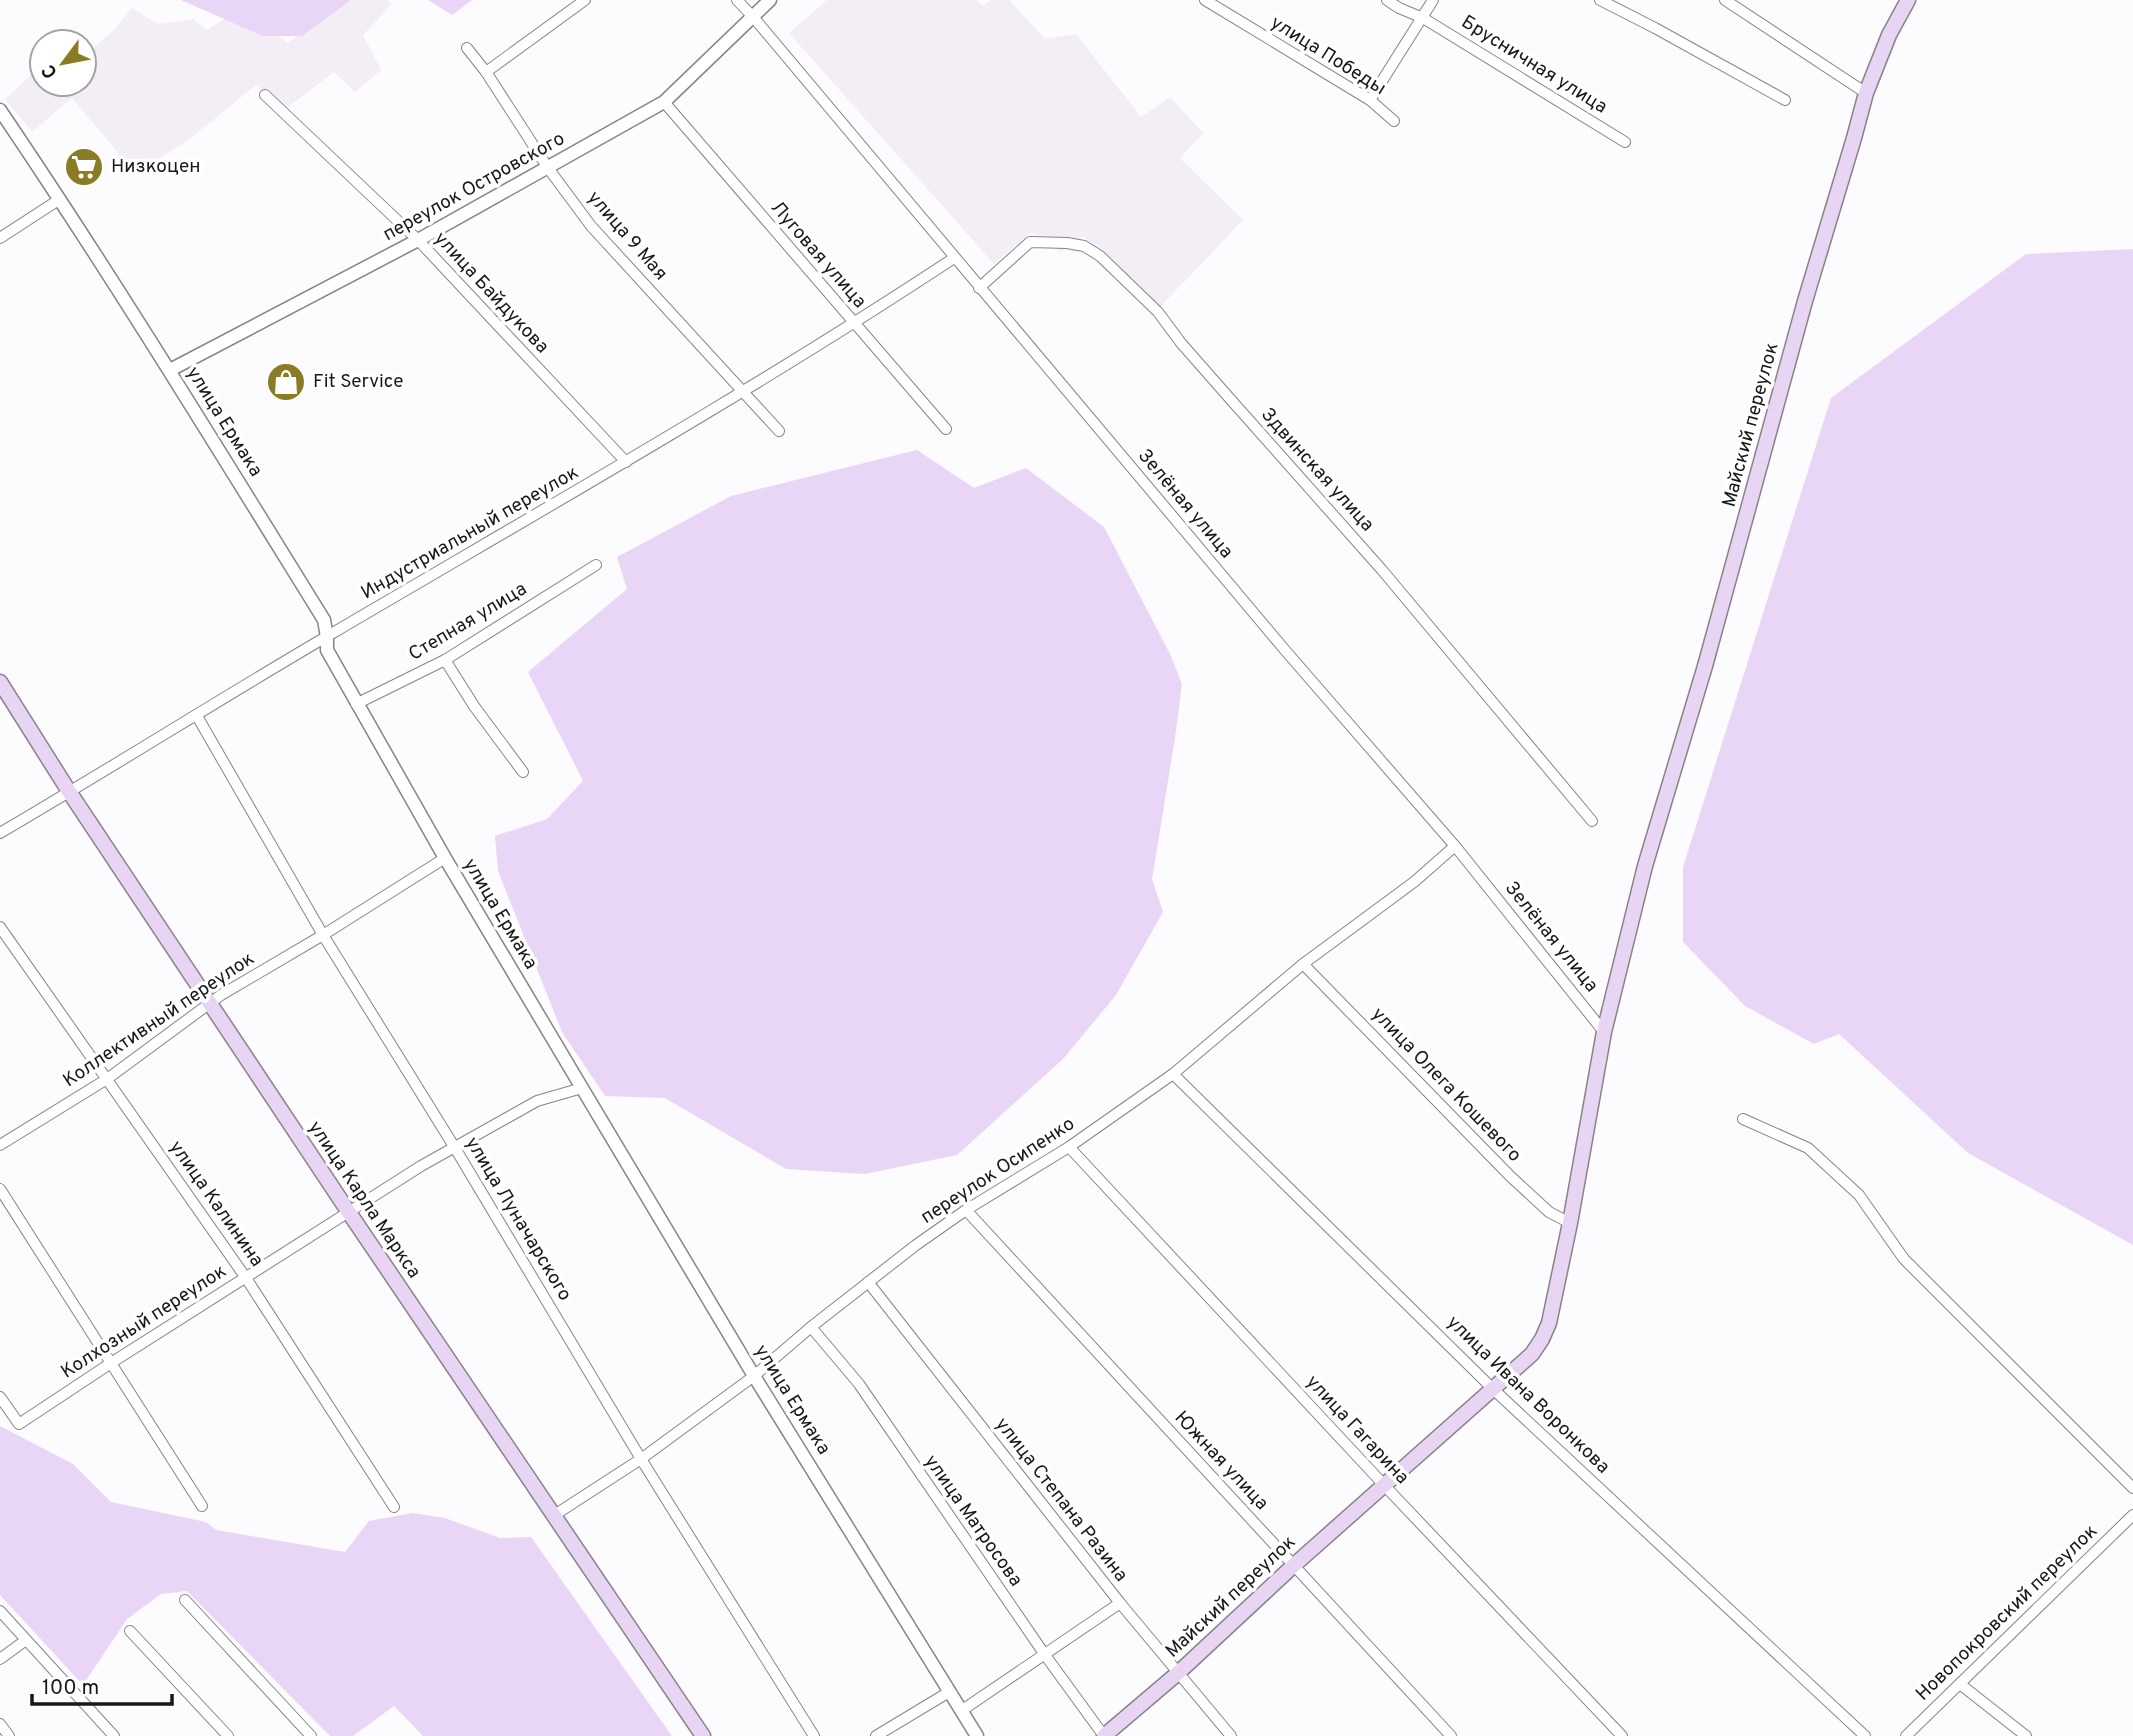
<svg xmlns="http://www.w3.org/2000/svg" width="2133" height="1736" font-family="Overpass,sans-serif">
  <rect width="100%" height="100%" fill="#fcfbfe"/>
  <!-- built -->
  <g fill="#f3edf6">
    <path d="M342 0H387L392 4 363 35 381 70 355 92 334 72 285 109 256 85 192 137 136 174 72 98 32 132 5 99 42 65V84H84V56L115 29 132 8 158 24 193 19 207 30 234 13 265 26 288 43Z"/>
    <path d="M827 0H977L982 6 991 0H1009L1045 39 1076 34 1141 117 1170 97 1203 133 1180 158 1243 220 1160 307 1083 236 1060 252 1031 232 994 264 789 33Z"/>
  </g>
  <!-- green -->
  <g fill="#e9d6f7">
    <path d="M181 0H351L302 36H263Z"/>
    <path d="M428 0H472L452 15Z"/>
    <path d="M2133 249V1245L1968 1153 1839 1034 1814 1044 1745 1006 1683 942V867L1831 398 2026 254Z"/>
    <path d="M917 450 974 488 1026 468 1104 527 1170 654 1182 684 1175 738 1152 879 1163 912 1116 995 1063 1059 957 1155 865 1174 786 1169 665 1098 605 1096 562 1032 498 871 495 836 547 819 583 781 528 672 627 589 617 557 731 496Z"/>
    <path d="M0 1426 73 1464 111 1502 206 1522 216 1530 345 1552 369 1521 412 1513 445 1518 500 1538 531 1537 672 1736H423L394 1706 353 1736H330L187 1591 161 1594 127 1619 83 1685 0 1595Z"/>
  </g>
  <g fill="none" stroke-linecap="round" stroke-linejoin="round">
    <defs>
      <g id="minor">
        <path d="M737 0 754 18 1284 649 1455 846 1604 1032"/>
        <path d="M1205 0 1370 100 1394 121"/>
        <path d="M1387 0 1399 8 1423 18 1625 142"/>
        <path d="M1600 0 1655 28 1785 100"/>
        <path d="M1725 0 1866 93"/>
        <path d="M467 48 486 72 548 168 591 226 779 431"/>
        <path d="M486 72 585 0"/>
        <path d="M265 95 418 240 626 462"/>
        <path d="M1370 100 1433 0"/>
        <path d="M664 102 946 429"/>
        <path d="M0 238 60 199"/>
        <path d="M979 288 1030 242 1067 243 1084 246 1100 256 1158 312 1181 343 1232 401 1382 570 1592 821"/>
        <path d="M445 660 474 706 523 772"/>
        <path d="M356 704 445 660 596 565"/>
        <path d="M197 716 323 935 455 1148 641 1459 814 1736"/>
        <path d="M0 833C111 768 220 699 331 634 540 511 751 392 954 258"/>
        <path d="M0 927 246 1278 394 1507"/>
        <path d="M1303 964 1510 1176 1549 1212 1570 1223"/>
        <path d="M1173 1074 1492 1388 1865 1736"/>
        <path d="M1743 1119 1808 1148 1859 1195 1904 1259 2133 1488"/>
        <path d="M0 1145 107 1079 221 995 323 935 445 858"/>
        <path d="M1069 1147 1384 1485 1622 1736"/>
        <path d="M0 1189 202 1506"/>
        <path d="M966 1210 1451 1736"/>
        <path d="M868 1282 1120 1603 1231 1736"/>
        <path d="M811 1327 859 1384 1045 1655 1104 1736"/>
        <path d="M0 1397 19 1424 111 1363 421 1166 537 1101 582 1088"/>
        <path d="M553 1516 641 1459 754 1376 811 1327 916 1245 966 1210 1069 1147 1173 1074 1303 964 1414 882 1455 846"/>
        <path d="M185 1600 311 1736"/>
        <path d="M0 1611 114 1736"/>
        <path d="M130 1631 228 1736"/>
        <path d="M0 1659 26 1640"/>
        <path d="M1960 1684 2026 1736"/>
        <path d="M961 1711 1120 1603"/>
        <path d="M0 1724 9 1736"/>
        <path d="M876 1736 949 1692"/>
        <path d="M1906 1736 2133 1515"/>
      </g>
      <g id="tertiary">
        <path d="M0 110C113 277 218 449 324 620L327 637V650L445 858 582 1088 754 1376 977 1736"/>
        <path d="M170 370 418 240 664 102 770 0"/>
      </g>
      <g id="secondary">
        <path d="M0 682 70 793 348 1211 703 1736"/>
        <path d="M1104 1736 1178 1673 1293 1566 1532 1354 1542 1339 1549 1323 1570 1223 1604 1032 1645 866 1705 666 1805 301 1854 138 1866 93 1889 35 1908 0"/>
      </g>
    </defs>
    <!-- minor casing -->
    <use href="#minor" stroke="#868487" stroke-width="12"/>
    <!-- tertiary casing -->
    <use href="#tertiary" stroke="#868487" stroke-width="15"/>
    <!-- secondary casing -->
    <use href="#secondary" stroke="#868487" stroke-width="17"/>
    <!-- minor -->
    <use href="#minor" stroke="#fff" stroke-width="10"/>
    <!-- tertiary -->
    <use href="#tertiary" stroke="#fff" stroke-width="12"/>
    <!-- secondary -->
    <use href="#secondary" stroke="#e8d5f4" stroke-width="14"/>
  </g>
  <!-- icons -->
  <defs>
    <symbol id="supermarket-disc" viewBox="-11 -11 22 22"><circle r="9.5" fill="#897c22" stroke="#fff"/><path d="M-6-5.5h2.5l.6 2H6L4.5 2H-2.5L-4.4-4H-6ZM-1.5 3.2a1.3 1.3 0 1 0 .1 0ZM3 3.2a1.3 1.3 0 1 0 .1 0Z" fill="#fff"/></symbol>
    <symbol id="shop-disc" viewBox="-11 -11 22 22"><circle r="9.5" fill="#897c22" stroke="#fff"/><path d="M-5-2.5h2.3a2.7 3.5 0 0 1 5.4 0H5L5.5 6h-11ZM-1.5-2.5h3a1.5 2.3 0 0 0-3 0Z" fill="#fff"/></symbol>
  </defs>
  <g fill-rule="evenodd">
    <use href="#supermarket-disc" x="62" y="145" width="44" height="44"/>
    <use href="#shop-disc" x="264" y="360" width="44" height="44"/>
  </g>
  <g text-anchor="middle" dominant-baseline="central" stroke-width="7" stroke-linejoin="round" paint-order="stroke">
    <!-- street labels -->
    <g font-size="19" fill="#181819" stroke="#fff">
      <text transform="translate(1328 56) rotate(32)">улица Победы</text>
      <text transform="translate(1534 65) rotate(32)">Брусничная улица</text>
      <text transform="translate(474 187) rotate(-29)">переулок Островского</text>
      <text transform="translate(627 236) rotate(49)">улица 9 Мая</text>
      <text transform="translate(818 255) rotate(49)">Луговая улица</text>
      <text transform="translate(491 293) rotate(47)">улица Байдукова</text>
      <text transform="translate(224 422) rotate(58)">улица Ермака</text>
      <text transform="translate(1751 425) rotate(-75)">Майский переулок</text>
      <text transform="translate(1317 470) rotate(48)">Здвинская улица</text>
      <text transform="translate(1185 504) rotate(50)">Зелёная улица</text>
      <text transform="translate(470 533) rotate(-30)">Индустриальный переулок</text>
      <text transform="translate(468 622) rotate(-31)">Степная улица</text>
      <text transform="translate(500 914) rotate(59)">улица Ермака</text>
      <text transform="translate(1551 937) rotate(51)">Зелёная улица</text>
      <text transform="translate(159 1020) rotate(-34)">Коллективный переулок</text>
      <text transform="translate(1446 1085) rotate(46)">улица Олега Кошевого</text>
      <text transform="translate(998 1171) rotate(-33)">переулок Осипенко</text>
      <text transform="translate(364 1200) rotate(56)">улица Карла Маркса</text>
      <text transform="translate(216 1204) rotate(55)">улица Калинина</text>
      <text transform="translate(518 1219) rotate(59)">улица Луначарского</text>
      <text transform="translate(144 1322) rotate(-33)">Колхозный переулок</text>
      <text transform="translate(1528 1395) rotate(44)">улица Ивана Воронкова</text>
      <text transform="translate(792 1400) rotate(58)">улица Ермака</text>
      <text transform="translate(1357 1430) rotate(47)">улица Гагарина</text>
      <text transform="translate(1221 1461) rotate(47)">Южная улица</text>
      <text transform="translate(1061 1500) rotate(52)">улица Степана Разина</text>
      <text transform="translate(973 1521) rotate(55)">улица Матросова</text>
      <text transform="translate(1231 1597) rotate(-43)">Майский переулок</text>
      <text transform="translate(2007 1613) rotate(-44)">Новопокровский переулок</text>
    </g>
    <!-- poi labels -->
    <g font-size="19" fill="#181819" stroke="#fff" text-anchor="start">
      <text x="111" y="167">Низкоцен</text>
      <text x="313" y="382">Fit Service</text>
    </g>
  </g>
  <!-- north arrow -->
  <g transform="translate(63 63) rotate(238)"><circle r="33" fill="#ffffff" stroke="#a3a3a3" stroke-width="2"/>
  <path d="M0-5L12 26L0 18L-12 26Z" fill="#897c22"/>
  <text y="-10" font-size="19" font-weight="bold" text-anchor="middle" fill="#181819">С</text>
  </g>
  <!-- scale -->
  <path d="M32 1694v10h140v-10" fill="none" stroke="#181819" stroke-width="3.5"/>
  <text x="42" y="1694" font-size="21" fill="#181819" stroke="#ffffff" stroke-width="5" paint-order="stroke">100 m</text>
</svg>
